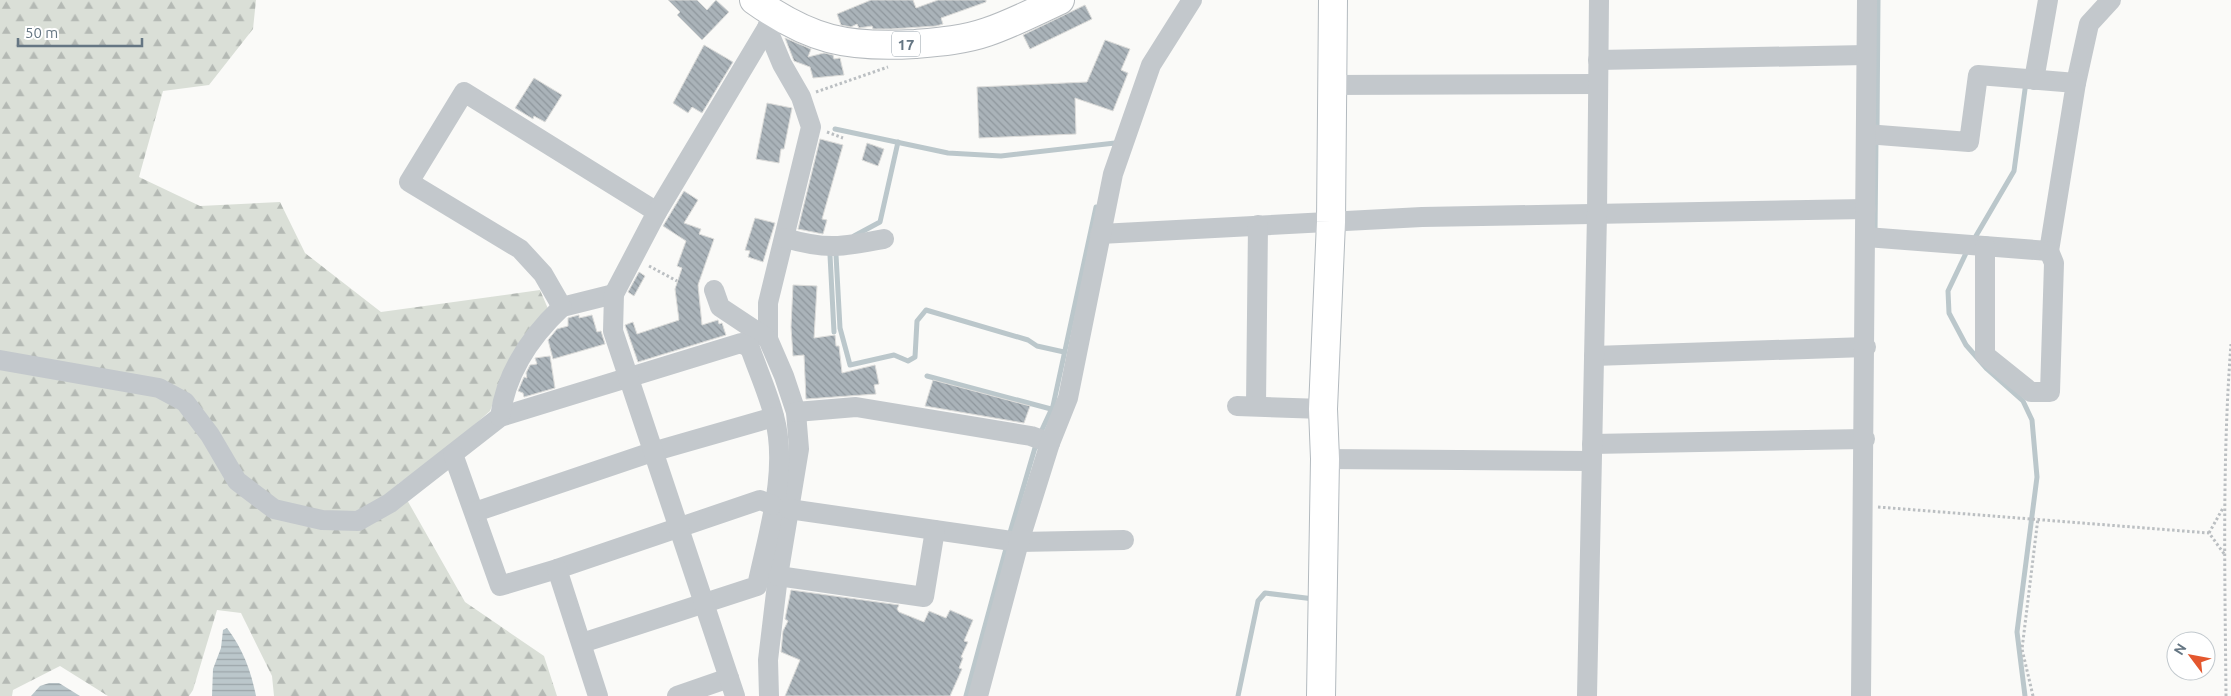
<svg xmlns="http://www.w3.org/2000/svg" width="2231" height="696" font-family="Ubuntu,sans-serif">
  <defs>
    <pattern id="forest-firs" width="22" height="20" patternUnits="userSpaceOnUse" patternTransform="scale(1.25)"><rect width="22" height="20" fill="#dadfd7"/><path d="M5 1l3.5 6h-7zM16 11l3.5 6h-7z" fill="#b4b9b4"/></pattern>
    <pattern id="water-rules" width="6" height="5" patternUnits="userSpaceOnUse" patternTransform="scale(1.25)"><rect width="6" height="5" fill="#bbc7cb"/><path d="M0 2.5h6" fill="none" stroke="#9ca6aa"/></pattern>
    <pattern id="building-back-hatch" width="6" height="6" patternUnits="userSpaceOnUse" patternTransform="scale(1.25)"><rect width="6" height="6" fill="#aab3b9"/><path d="M-1 5l2 2M0 0l6 6M5-1l2 2" fill="none" stroke="#8e969c"/></pattern>
  </defs>
  <rect width="100%" height="100%" fill="#fafaf8"/>
  <!-- forest -->
  <path fill="url(#forest-firs)" d="M0 0H256L253 29 209 85 163 91 139 177 200 206 280 202 305 253 381 312 540 290 549 311 506 370 490 411 446 450 398 484 465 602 544 656 557 696H274L272 676 241 613 217 610 193 690 189 696H108L60 666 13 690 12 696H0Z"/>
  <!-- water -->
  <g fill="url(#water-rules)">
    <path d="M227 628C243 649 251 671 256 696H212L213 669 221 648 223 630Z"/>
    <path d="M49 683H59L80 696H31L40 686Z"/>
  </g>
  <g fill="none" stroke-linecap="round" stroke-linejoin="round">
    <!-- stream -->
    <g stroke="#bbc7cb" stroke-width="5">
      <path d="M835 129 948 153 1001 156 1115 143"/>
      <path d="M1877 130 1878 0"/>
      <path d="M1875 233 1876 139"/>
      <path d="M854 236 880 222 898 142"/>
      <path d="M1973 241 2014 171 2026 82"/>
      <path d="M1968 249 1948 291 1949 313 1966 345 1987 369 2023 401 2032 420 2037 477 2017 632 2025 696"/>
      <path d="M830 255 834 332"/>
      <path d="M836 255 840 328 850 365 894 355 908 361 915 357 917 321 926 310 1028 340 1037 346 1064 352"/>
      <path d="M927 376 1051 409"/>
      <path d="M1040 434 1053 406 1096 207"/>
      <path d="M1009 536 1037 441"/>
      <path d="M966 696 1007 545"/>
      <path d="M1238 696 1258 601 1265 593 1314 599"/>
    </g>
  </g>
  <!-- building -->
  <g fill="url(#building-back-hatch)" stroke="#dcdcda">
    <path d="M668 0H697L707 10 716 0 729 12 702 40 677 15 680 12Z"/>
    <path d="M871 0H913L916 8 938 0H986V2L941 18 943 24 936 26 891 29H873L872 26 859 28 857 24 851 27 841 25 837 14Z"/>
    <path d="M1085 5 1092 19 1030 49 1023 35Z"/>
    <path d="M785 38 811 49 808 57 824 53 833 55 834 59 840 58 844 75 813 78 810 67 794 61Z"/>
    <path d="M1105 40 1130 49 1121 70 1128 73 1113 111 1075 98 1076 134 979 138 977 87 1087 82Z"/>
    <path d="M704 45 733 62 702 113 692 107 688 113 673 103Z"/>
    <path d="M534 78 562 95 545 122 534 116 533 119 515 108Z"/>
    <path d="M767 103 792 108 784 149H781L779 163 756 159Z"/>
    <path d="M820 139 843 145 822 219 827 220 823 234 798 229Z"/>
    <path d="M867 143 884 149 878 166 862 160Z"/>
    <path d="M684 191 698 200 684 223 701 229 699 234 714 239 698 285 702 325 718 320 719 324 722 323 726 335 638 362 625 325 633 322 637 334 679 320 675 289 682 268 677 266 686 241 663 226Z"/>
    <path d="M755 218 775 223 763 262 748 257 750 251 745 250Z"/>
    <path d="M639 272 645 276 634 296 628 292Z"/>
    <path d="M793 285 817 286 814 338 835 335 836 346H839L842 373 875 365 879 384 874 385 876 394 806 399 804 355 793 356 791 327Z"/>
    <path d="M579 315V318L592 315 597 332 601 331 605 344 553 359 548 340 557 329 568 326V318Z"/>
    <path d="M550 356 555 388 524 397 523 393 518 391 524 377 527 378 526 373 530 365 537 364 535 358Z"/>
    <path d="M933 380 1030 406 1024 423 925 406Z"/>
    <path d="M791 590 899 605 897 609 899 612 924 622 929 611 946 618 950 610 973 620 964 641 968 642 961 657 963 658 959 668 962 669 950 696H785L800 660 781 652 783 631 788 621 785 619Z"/>
  </g>
  <g fill="none" stroke-linecap="round" stroke-linejoin="round">
    <defs>
      <path id="secondary" d="M1321 696 1325 459 1323 409 1331 222 1333 0"/>
      <path id="primary" d="M754 0C810 40 847 48 915 44 938 42 964 40 987 32 1011 24 1036 11 1060 0"/>
    </defs>
    <!-- secondary casing -->
    <use href="#secondary" stroke="#b3babf" stroke-width="30"/>
    <!-- primary casing -->
    <use href="#primary" stroke="#b5babe" stroke-width="30"/>
    <!-- path -->
    <g stroke="#bbbfc2" stroke-width="3" stroke-dasharray="2.5 2.5" stroke-linecap="butt">
      <path d="M816 92 888 67"/>
      <path d="M827 132 843 138"/>
      <path d="M649 266 677 281"/>
      <path d="M1878 507 2209 533 2225 555"/>
      <path d="M2209 533 2223 508"/>
      <path d="M2033 696 2022 649 2038 518"/>
      <path d="M2226 696C2225 578 2222 461 2231 344"/>
    </g>
    <!-- street -->
    <g stroke="#c3c8cc" stroke-width="20">
      <path d="M767 28 782 64 801 97 811 127 768 303V339L784 376 796 412 799 449 778 576 768 660 769 696"/>
      <path d="M1598 60 1866 55"/>
      <path d="M2034 80 2048 0"/>
      <path d="M2076 83 2089 24 2111 0"/>
      <path d="M1332 85 1597 84"/>
      <path d="M1100 234 1422 217 1866 209"/>
      <path d="M1866 237 2049 251 2076 83 1978 75 1969 142 1866 134"/>
      <path d="M785 238C826 250 842 247 884 239"/>
      <path d="M1985 246V355L2031 392H2050L2054 263 2049 251"/>
      <path d="M714 290 720 307 768 339"/>
      <path d="M614 294 562 307 543 274 520 249 409 182 464 92 657 212"/>
      <path d="M1594 356 1866 347"/>
      <path d="M0 360 159 388 185 402 210 435 237 481 274 509 322 520 358 521 390 503 500 417 741 343 750 348C758 371 768 393 774 416 789 470 768 533 757 586L582 643"/>
      <path d="M1256 405 1258 225"/>
      <path d="M1237 406 1323 409"/>
      <path d="M796 412 856 407 1031 436 1050 443"/>
      <path d="M500 417C506 372 530 337 562 307"/>
      <path d="M1592 444 1865 439"/>
      <path d="M453 454 500 586 557 569 760 500 773 505"/>
      <path d="M1325 459 1591 461"/>
      <path d="M789 509 1019 542 1124 540"/>
      <path d="M475 512 652 452 774 417"/>
      <path d="M557 569 598 696"/>
      <path d="M778 576 924 597 935 530"/>
      <path d="M677 696 729 678"/>
      <path d="M735 696 613 331 614 294 657 212 767 28 772 13"/>
      <path d="M978 696 1019 542 1050 443 1068 398 1113 174 1151 65 1192 0"/>
      <path d="M1587 696 1597 214 1599 0"/>
      <path d="M1861 696 1867 0"/>
    </g>
    <!-- secondary -->
    <use href="#secondary" stroke="#fff" stroke-width="28"/>
    <!-- primary -->
    <use href="#primary" stroke="#fff" stroke-width="28"/>
  </g>
  <g text-anchor="middle" dominant-baseline="central" stroke-width="5" stroke-linejoin="round" paint-order="stroke">
    <!-- shield labels -->
    <rect fill="#fff" stroke="#939fa8" stroke-width="1" x="892" y="31.5" width="28" height="25" rx="4"/>
    <g font-size="15" font-weight="bold" fill="#657683">
      <text x="906" y="44">17</text>
    </g>
  </g>
  <!-- north arrow -->
  <g transform="translate(2191 656) rotate(302)"><circle r="24" fill="#ffffff" stroke="#c1c8cd"/>
  <path d="M0-4L9 19L0 12L-9 19Z" fill="#e4572e"/>
  <text y="-8" font-size="14" font-weight="bold" text-anchor="middle" fill="#657683">N</text>
  </g>
  <!-- scale -->
  <path d="M18 38v8h124v-8" fill="none" stroke="#657683" stroke-width="2.5"/>
  <text x="25" y="38" font-size="15" fill="#657683" stroke="#ffffff" stroke-width="4" paint-order="stroke">50 m</text>
</svg>
